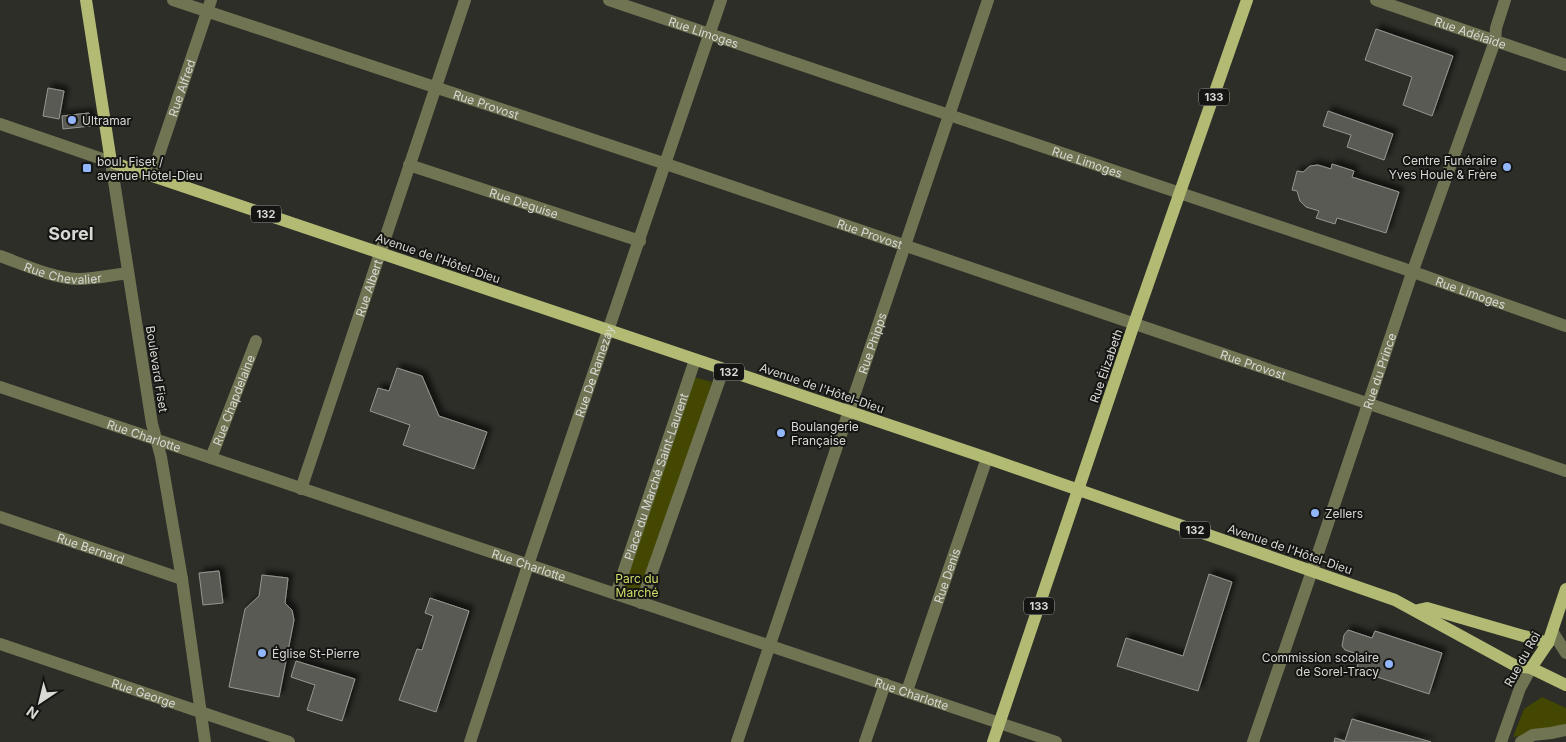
<svg xmlns="http://www.w3.org/2000/svg" width="1566" height="742" font-family="Inter,sans-serif">
  <defs>
    <filter id="shadow"><feDropShadow dx="4.5" dy="-4.5" stdDeviation="2.5" flood-color="#0009"/></filter>
  </defs>
  <rect width="100%" height="100%" fill="#2d2e28"/>
  <!-- green -->
  <g fill="#434702">
    <path d="M694 377 712 382 644 607 618 599Z"/>
    <path d="M1542 697 1566 708V734H1532L1513 737 1524 709Z"/>
  </g>
  <!-- building -->
  <g fill="#595a53" stroke="#95978f" filter="url(#shadow)">
    <path d="M1376 29 1453 56 1432 116 1403 105 1412 77 1365 60Z"/>
    <path d="M48 88 64 91 59 119 43 116Z"/>
    <path d="M1328 111 1393 134 1384 160 1347 147 1351 135 1323 126Z"/>
    <path d="M89 113 91 126 63 129 62 116Z"/>
    <path d="M1332 164 1354 171 1352 177 1399 192 1386 233 1337 218 1335 224 1316 218 1319 211 1306 207 1300 201 1297 191 1292 190 1297 171 1303 172 1310 166 1318 165 1331 169Z"/>
    <path d="M397 368 422 376 439 416 487 432 474 469 403 445 410 425 370 411 378 388 389 391Z"/>
    <path d="M219 571 223 603 203 605 199 573Z"/>
    <path d="M1209 574 1232 582 1198 691 1117 666 1126 638 1183 656Z"/>
    <path d="M262 575 288 578 285 603 292 610 294 620 279 697 229 687 245 609 259 596Z"/>
    <path d="M430 598 469 611 436 712 399 700 417 649 422 650 433 616 425 613Z"/>
    <path d="M1348 630 1372 638 1375 631 1442 653 1429 694 1356 670 1361 655 1345 650 1342 646 1344 635Z"/>
    <path d="M296 661 355 679 342 721 307 710 315 685 291 677Z"/>
    <path d="M1352 719 1431 742H1334L1335 738 1345 741Z"/>
  </g>
  <g fill="none" stroke-linecap="round" stroke-linejoin="round">
    <!-- minor -->
    <g stroke="#707453" stroke-width="12">
      <path id="s1" d="M173 0 666 164 1566 471"/>
      <path id="s2" d="M609 0 1399 267 1566 326"/>
      <path id="s3" d="M1376 0 1566 65"/>
      <path d="M0 124 111 162 152 424 161 457 182 579 205 742"/>
      <path id="s4" d="M409 165 640 241"/>
      <path id="s5" d="M152 175 211 0"/>
      <path id="s6" d="M0 256C25 265 52 278 78 279 95 279 112 275 128 273"/>
      <path id="s7" d="M0 387 1056 742"/>
      <path id="s8" d="M211 458 256 341"/>
      <path id="s9" d="M301 489 465 0"/>
      <path id="s10" d="M0 517 182 579"/>
      <path id="s11" d="M616 594 695 360"/>
      <path d="M641 603 723 370"/>
      <path d="M1552 631 1566 653"/>
      <path id="s12" d="M0 644 289 742"/>
      <path id="s13" d="M907 691 987 458"/>
      <path id="s14" d="M470 742 532 553 721 0"/>
      <path id="s15" d="M737 742 988 0"/>
      <path d="M865 742 885 684"/>
      <path id="s16" d="M1253 742 1312 571 1412 273 1495 41 1496 28 1505 0"/>
      <path d="M1501 742 1520 688 1531 668"/>
      <path d="M1521 742 1533 735 1551 733 1566 730"/>
    </g>
    <!-- major -->
    <g stroke="#b3ba74" stroke-width="12">
      <path d="M86 0 111 162 987 458 1395 600 1516 666 1531 668 1566 685"/>
      <path d="M1418 610 1427 608 1548 643"/>
      <path d="M1531 668 1548 643 1566 589"/>
      <path d="M993 742 1134 324 1247 0"/>
    </g>
  </g>
  <!-- markers -->
  <g fill="#93b7fd" stroke="#151613" stroke-width="2">
    <circle cx="72" cy="120" r="5"/>
    <circle cx="1507" cy="167" r="5"/>
    <rect x="82" y="163" width="10" height="10" rx="2.5"/>
    <circle cx="781" cy="433" r="5"/>
    <circle cx="1315" cy="513" r="5"/>
    <circle cx="262" cy="653" r="5"/>
    <circle cx="1389" cy="664" r="5"/>
  </g>
  <g text-anchor="middle" dominant-baseline="central" stroke-width="4" stroke-linejoin="round" paint-order="stroke">
    <!-- shield labels -->
    <g fill="#151613" stroke="#9e9e9a" stroke-width="1">
      <rect x="1199" y="88.5" width="30" height="17" rx="4"/>
      <rect x="251" y="205.5" width="30" height="17" rx="4"/>
      <rect x="714" y="363.5" width="30" height="17" rx="4"/>
      <rect x="1180" y="521.5" width="30" height="17" rx="4"/>
      <rect x="1024" y="597.5" width="30" height="17" rx="4"/>
    </g>
    <g font-size="11" font-weight="bold" fill="#d8d8d4">
      <text x="1214" y="97">133</text>
      <text x="266" y="214">132</text>
      <text x="729" y="372">132</text>
      <text x="1195" y="530">132</text>
      <text x="1039" y="606">133</text>
    </g>
    <!-- street labels -->
    <g font-size="12" fill="#d8d8d4" stroke="#151613">
      <text stroke="none"><textPath href="#s2" startOffset="100">Rue Limoges</textPath></text>
      <text stroke="none"><textPath href="#s3" startOffset="100">Rue Adélaïde</textPath></text>
      <text stroke="none"><textPath href="#s5" startOffset="92">Rue Alfred</textPath></text>
      <text stroke="none"><textPath href="#s1" startOffset="330">Rue Provost</textPath></text>
      <text stroke="none"><textPath href="#s2" startOffset="505">Rue Limoges</textPath></text>
      <text stroke="none"><textPath href="#s4" startOffset="121">Rue Deguise</textPath></text>
      <text stroke="none"><textPath href="#s1" startOffset="735">Rue Provost</textPath></text>
      <text transform="translate(438 258) rotate(19)">Avenue de l'Hôtel-Dieu</text>
      <text stroke="none"><textPath href="#s6" startOffset="66">Rue Chevalier</textPath></text>
      <text stroke="none"><textPath href="#s9" startOffset="212">Rue Albert</textPath></text>
      <text stroke="none"><textPath href="#s2" startOffset="910">Rue Limoges</textPath></text>
      <text stroke="none"><textPath href="#s15" startOffset="421">Rue Phipps</textPath></text>
      <text stroke="none"><textPath href="#s1" startOffset="1140">Rue Provost</textPath></text>
      <text transform="translate(1106 366) rotate(-71)">Rue Élizabeth</text>
      <text transform="translate(157 369) rotate(81)">Boulevard Fiset</text>
      <text stroke="none"><textPath href="#s14" startOffset="391">Rue De Ramezay</textPath></text>
      <text stroke="none"><textPath href="#s16" startOffset="392">Rue du Prince</textPath></text>
      <text transform="translate(822 388) rotate(19)">Avenue de l'Hôtel-Dieu</text>
      <text stroke="none"><textPath href="#s8" startOffset="62">Rue Chapdelaine</textPath></text>
      <text stroke="none"><textPath href="#s7" startOffset="152">Rue Charlotte</textPath></text>
      <text stroke="none"><textPath href="#s11" startOffset="124">Place du Marché Saint-Laurent</textPath></text>
      <text stroke="none"><textPath href="#s10" startOffset="96">Rue Bernard</textPath></text>
      <text transform="translate(1290 549) rotate(19)">Avenue de l'Hôtel-Dieu</text>
      <text stroke="none"><textPath href="#s7" startOffset="558">Rue Charlotte</textPath></text>
      <text stroke="none"><textPath href="#s13" startOffset="122">Rue Denis</textPath></text>
      <text transform="translate(1522 659) rotate(-61)">Rue du Roi</text>
      <text stroke="none"><textPath href="#s12" startOffset="152">Rue George</textPath></text>
      <text stroke="none"><textPath href="#s7" startOffset="962">Rue Charlotte</textPath></text>
    </g>
    <!-- poi labels -->
    <g font-size="12" fill="#d8d8d4" stroke="#151613" text-anchor="start">
      <text x="82" y="120">Ultramar</text>
      <text x="1497" y="160" text-anchor="end">Centre Funéraire<tspan x="1497" dy="14">Yves Houle &amp; Frère</tspan></text>
      <text x="97" y="161">boul. Fiset /<tspan x="97" dy="14">avenue Hôtel-Dieu</tspan></text>
      <text x="791" y="426">Boulangerie<tspan x="791" dy="14">Française</tspan></text>
      <text x="1325" y="513">Zellers</text>
      <text x="272" y="653">Église St-Pierre</text>
      <text x="1379" y="657" text-anchor="end">Commission scolaire<tspan x="1379" dy="14">de Sorel-Tracy</tspan></text>
    </g>
    <!-- park labels -->
    <g font-size="12" fill="#d3dd6a" stroke="#151613">
      <text x="637" y="578">Parc du<tspan x="637" dy="14">Marché</tspan></text>
    </g>
    <!-- district labels -->
    <g font-size="18" font-weight="bold" fill="#d8d8d4" stroke="#151613">
      <text x="71" y="233">Sorel</text>
    </g>
  </g>
  <!-- north arrow -->
  <g transform="translate(40 702) rotate(215)" stroke="#151613" stroke-width="4" paint-order="stroke">
  <path d="M0-4L9 19L0 12L-9 19Z" fill="#d8d8d4"/>
  <text y="-8" font-size="14" font-weight="bold" text-anchor="middle" fill="#d8d8d4">N</text>
  </g>
</svg>
